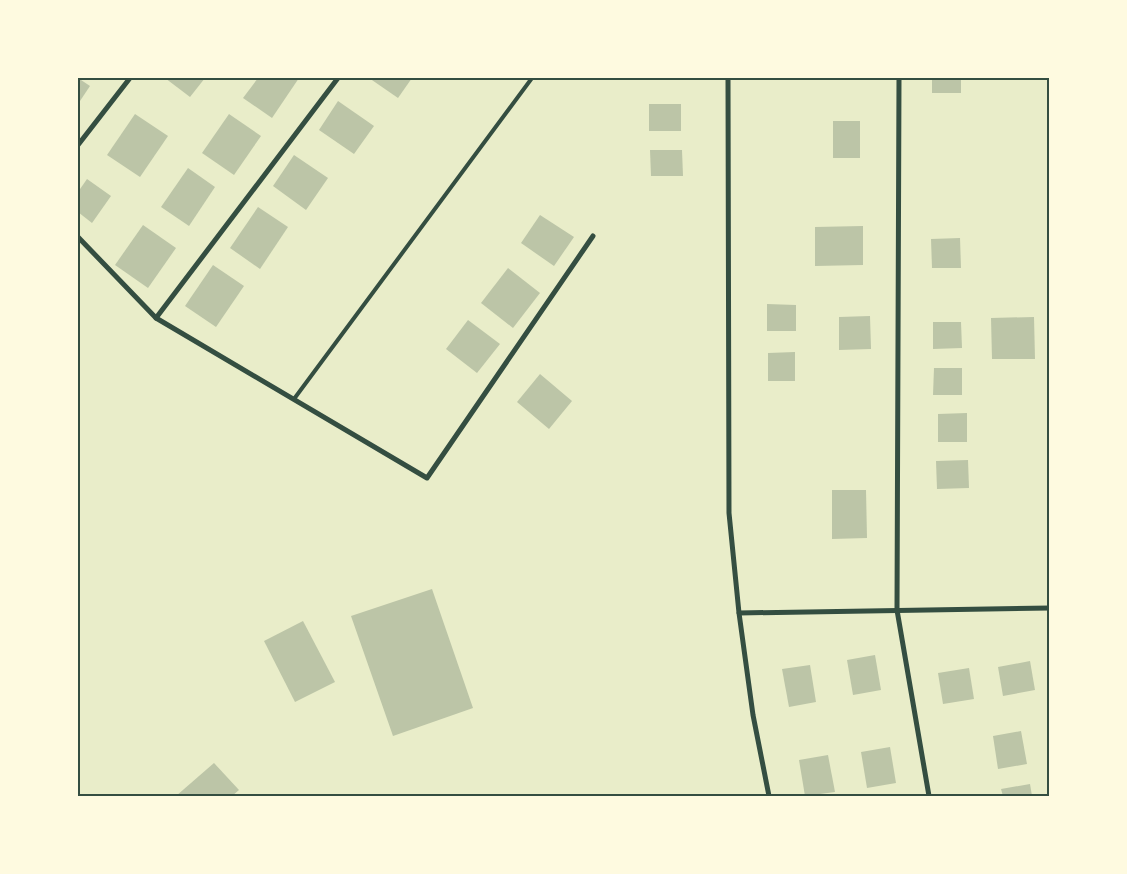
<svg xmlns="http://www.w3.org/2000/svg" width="1127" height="874" font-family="Lora,serif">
  <rect width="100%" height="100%" fill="#e9edc9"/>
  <!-- building -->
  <g fill="#bcc5a7">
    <path d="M78 78 90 86 78 104Z"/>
    <path d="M165 78H205L190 97Z"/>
    <path d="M258 78H299L272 118 243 98Z"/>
    <path d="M369 78H412L398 98Z"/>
    <rect x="932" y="78" width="29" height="15"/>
    <path d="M338 101 374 126 354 154 319 130Z"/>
    <rect x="649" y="104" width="32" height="27"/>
    <path d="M135 114 168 136 140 177 107 155Z"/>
    <path d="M229 114 261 136 234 175 202 153Z"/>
    <rect x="833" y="121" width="27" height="37"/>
    <path d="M650 150H682L683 176H651Z"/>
    <path d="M294 155 328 178 306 210 273 186Z"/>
    <path d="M188 168 215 187 189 226 161 207Z"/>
    <path d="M87 179 111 196 92 223 78 212V192Z"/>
    <path d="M258 207 288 227 260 269 230 248Z"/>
    <path d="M540 215 574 237 554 266 521 243Z"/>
    <path d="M143 225 176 248 148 288 115 265Z"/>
    <path d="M863 226V265L815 266V227Z"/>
    <path d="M960 238 961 268H932L931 239Z"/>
    <path d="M213 265 244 286 216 327 185 306Z"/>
    <path d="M508 268 540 293 513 328 481 303Z"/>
    <path d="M767 304 796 305V331H767Z"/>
    <path d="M870 316 871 349 839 350V317Z"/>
    <path d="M1034 317 1035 359H992L991 318Z"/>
    <path d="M468 320 500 344 477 373 446 349Z"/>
    <path d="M933 322H961L962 348 933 349Z"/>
    <path d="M795 352V381H768V353Z"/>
    <path d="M934 368H962V395H933Z"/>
    <path d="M540 374 572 401 549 429 517 402Z"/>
    <path d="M967 413V442H938V414Z"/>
    <path d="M968 460 969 488 937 489 936 461Z"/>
    <path d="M832 490H866L867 538 832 539Z"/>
    <path d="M432 589 473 708 393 736 351 616Z"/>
    <path d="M303 621 335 682 295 702 264 641Z"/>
    <path d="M875 655 881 690 853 695 847 660Z"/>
    <path d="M1030 661 1035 690 1003 696 998 667Z"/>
    <path d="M810 665 816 702 789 707 782 669Z"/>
    <path d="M969 668 974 699 943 704 938 673Z"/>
    <path d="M1021 731 1027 764 998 769 993 736Z"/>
    <path d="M890 747 896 783 867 788 861 752Z"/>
    <path d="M828 755 835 792 805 796 799 760Z"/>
    <path d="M214 763 239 790 232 796H176Z"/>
    <path d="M1030 784 1032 796H1003L1001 789Z"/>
  </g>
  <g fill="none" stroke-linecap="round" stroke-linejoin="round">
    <!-- service -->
    <path stroke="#344e41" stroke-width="4" d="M294 399 532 78"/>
    <!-- minor -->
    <g stroke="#344e41" stroke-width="5">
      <path d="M728 78 729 513 739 613 753 715 769 796"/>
      <path d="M899 78 897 610 929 796"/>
      <path d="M78 145 130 78"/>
      <path d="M78 237 156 318 427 478 593 236"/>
      <path d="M156 318 338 78"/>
      <path d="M739 613 1050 608"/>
    </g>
  </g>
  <!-- border -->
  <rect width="1127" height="874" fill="none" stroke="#fefae0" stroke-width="158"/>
  <rect x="79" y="79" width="969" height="716" fill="none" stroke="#344e41" stroke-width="2"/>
</svg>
